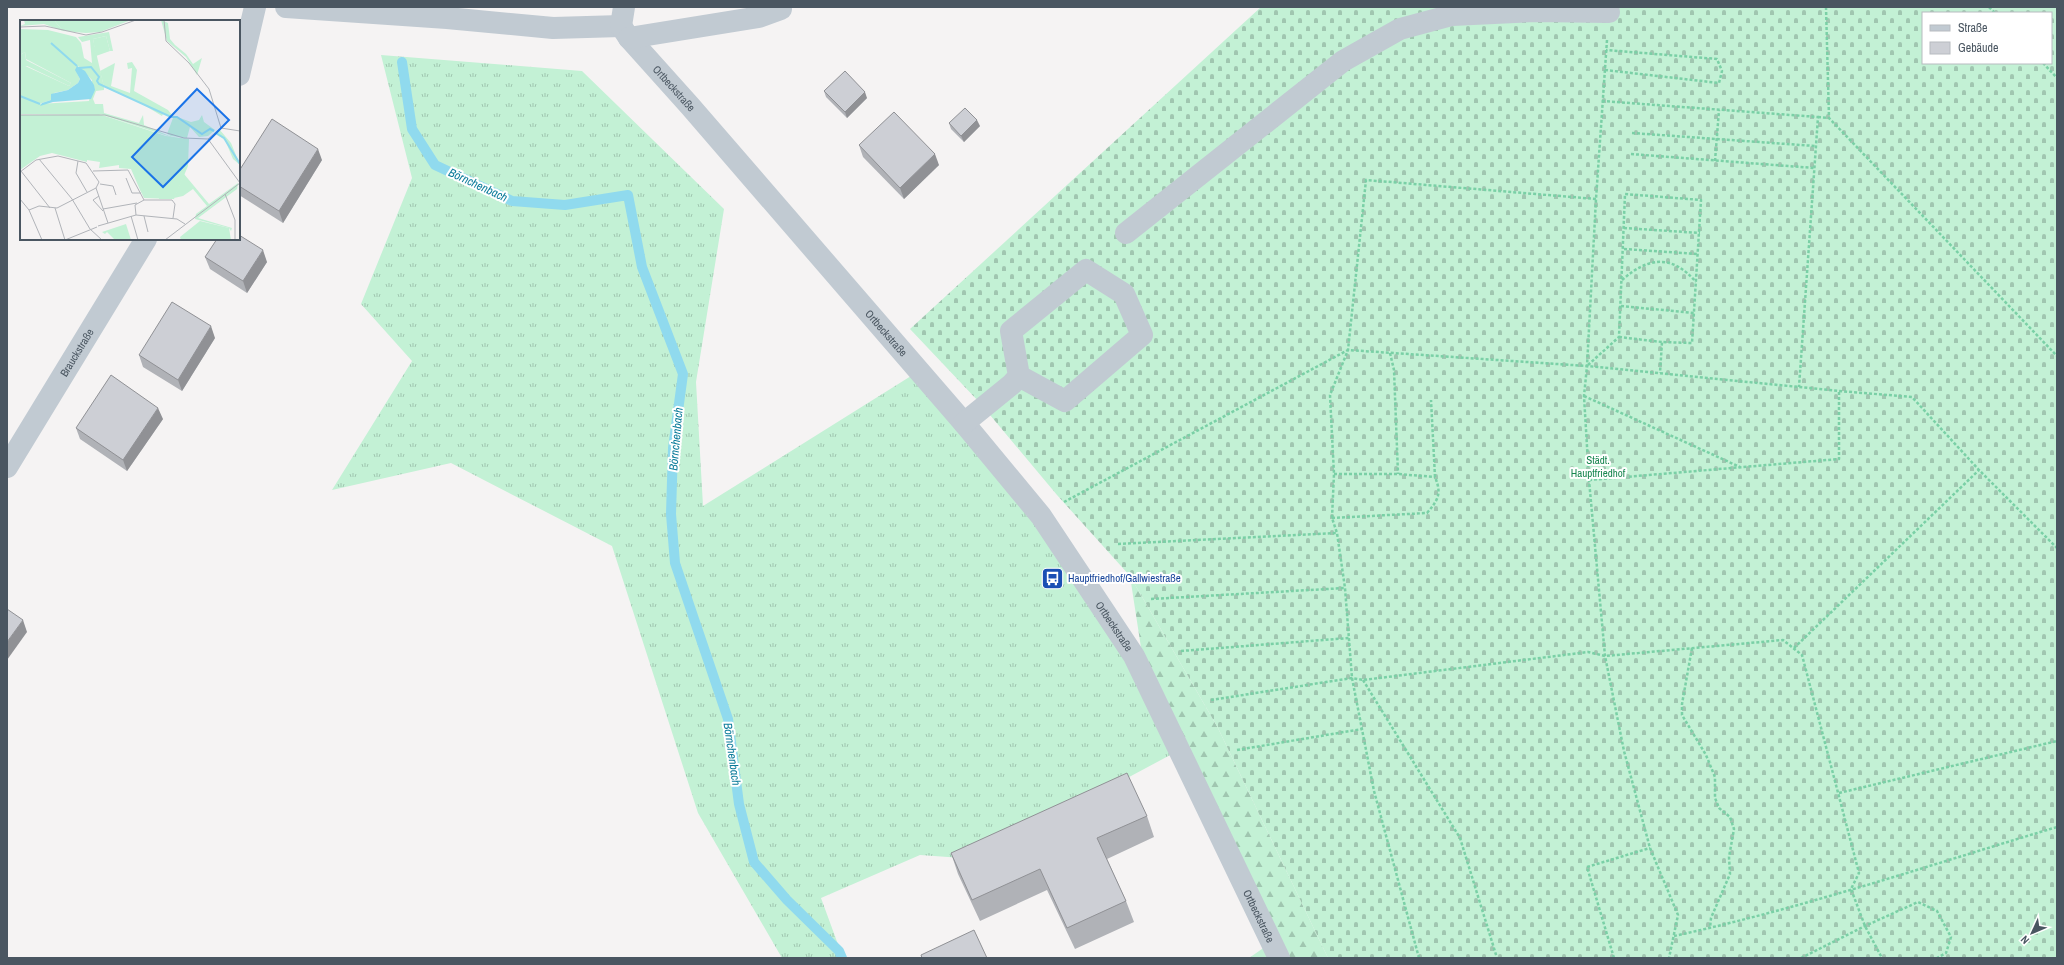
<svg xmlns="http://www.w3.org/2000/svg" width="2064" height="965" font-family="'Archivo Narrow',sans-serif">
  <defs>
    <pattern id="grass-tufts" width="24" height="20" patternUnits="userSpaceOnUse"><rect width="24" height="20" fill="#c3f1d5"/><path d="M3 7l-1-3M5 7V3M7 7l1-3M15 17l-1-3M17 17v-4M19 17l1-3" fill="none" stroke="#a0c6b0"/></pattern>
    <pattern id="forest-firs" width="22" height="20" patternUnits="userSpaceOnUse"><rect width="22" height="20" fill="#c3f1d5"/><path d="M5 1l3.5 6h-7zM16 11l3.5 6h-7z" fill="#a0c6b0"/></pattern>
    <pattern id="cemetery-stones" width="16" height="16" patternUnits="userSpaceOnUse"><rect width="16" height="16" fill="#c3f1d5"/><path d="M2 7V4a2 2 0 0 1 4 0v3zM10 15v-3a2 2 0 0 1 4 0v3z" fill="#a0c6b0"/></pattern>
  </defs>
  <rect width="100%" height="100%" fill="#f5f3f3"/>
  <!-- grass -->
  <path fill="url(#grass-tufts)" d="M381 55 582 71 724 209 696 382 703 506 919 371 1072 561 1174 753 976 859 920 855 821 898 843 958H782L698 813 612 546 451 463 332 490 412 361 361 304 412 178Z"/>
  <!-- forest -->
  <path fill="url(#forest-firs)" d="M1130 576 1218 728 1328 958H1249L1279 937 1142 654Z"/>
  <!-- cemetery -->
  <path fill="url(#cemetery-stones)" fill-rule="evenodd" d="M1261 7H2057V958H1328L1218 728 1130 576 1057 495 980 403 910 329ZM1923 13H2051V63H1923Z"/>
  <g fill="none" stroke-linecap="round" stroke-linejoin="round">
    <!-- stream -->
    <path stroke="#90daee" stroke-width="10" d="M402 62 412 129 435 165 512 201 565 205 628 195 642 267 683 374 673 448 671 514 675 563 728 719 739 804 754 862 787 900 839 951 842 958"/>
    <!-- path -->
    <g stroke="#7ad0a6" stroke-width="2.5" stroke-dasharray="3 2" stroke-linecap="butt">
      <path d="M1826 7 1829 118 2057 356"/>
      <path d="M1989 7 1995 13"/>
      <path d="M1734 8V7"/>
      <path d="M1607 40 1596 199 1587 366 1584 396 1589 480 1605 656 1624 751 1650 848 1678 915 1669 958"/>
      <path d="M2043 63 2057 78"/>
      <path d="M1605 70 1719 83 1722 71 1717 59 1606 50"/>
      <path d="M1602 101 1818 117 1799 387"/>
      <path d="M1818 117 1829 118"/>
      <path d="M1632 133 1815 146"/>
      <path d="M1631 154 1814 168"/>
      <path d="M1715 161 1719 110"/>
      <path d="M1624 228 1700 233"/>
      <path d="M1624 249 1698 254"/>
      <path d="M1622 280C1648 257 1672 254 1696 282"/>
      <path d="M1621 306 1694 313"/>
      <path d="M1619 337 1662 342"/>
      <path d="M1390 353 1394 370 1398 474"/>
      <path d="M1588 365 1619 337 1625 194 1701 200 1692 343 1662 342 1660 373"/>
      <path d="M1584 396 1740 467"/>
      <path d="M1334 474H1398L1435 477"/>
      <path d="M1589 480 1839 459V391"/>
      <path d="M1064 502 1348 350 1587 366 1839 391 1912 397 1979 470 2057 548"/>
      <path d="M1332 518 1427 513C1438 500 1442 494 1435 477L1431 400"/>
      <path d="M1118 544 1337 533"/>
      <path d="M1151 599 1345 588"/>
      <path d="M1692 648 1682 704V715L1706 755 1715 777V798L1719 808 1730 817 1734 829 1729 857 1730 874 1711 918 1710 928"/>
      <path d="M1794 648 1979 470"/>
      <path d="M1181 651 1349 638"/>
      <path d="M1363 680 1460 838 1497 958"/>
      <path d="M1211 700 1352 678 1363 680 1588 652 1605 656 1783 640 1802 655 1859 873 1851 889 1865 926 1882 958"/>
      <path d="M1237 750 1362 729"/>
      <path d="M1839 793 2057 741"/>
      <path d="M1674 936C1803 908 1930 865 2057 827"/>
      <path d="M1419 958 1374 791 1352 678 1345 588 1337 533 1332 518 1334 474 1330 395 1348 350 1366 180 1596 199"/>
      <path d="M1614 958 1587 867 1650 848"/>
      <path d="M1801 958 1865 926 1918 902 1937 911 1951 937 1946 953 1937 958"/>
    </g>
    <!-- minor -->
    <g stroke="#c1cad2" stroke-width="22">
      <path d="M286 7 447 18 553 28 621 26"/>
      <path id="s1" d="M621 26 629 38 690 106 964 423 1041 516 1134 656 1279 958"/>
      <path d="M621 26 624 7"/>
      <path d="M629 38 759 17 781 9"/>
      <path d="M239 75 255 7"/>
      <path d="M1126 233 1343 61 1400 29 1452 15 1534 11 1609 12"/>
      <path d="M964 423 1012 384 1019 376 1065 401 1142 335 1124 294 1086 270 1011 331 1019 376"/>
      <path id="s2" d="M7 467 146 239"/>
    </g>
  </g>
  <!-- wall -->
  <g fill="#b0b2b7">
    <path d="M824 91 867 98 847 118 826 97Z"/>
    <path d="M949 123 980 126 964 142 951 129Z"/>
    <path d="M859 145 939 165 904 199 863 157Z"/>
    <path d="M322 160 283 223 239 195V171Z"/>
    <path d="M205 257 267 262 247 293 210 269Z"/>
    <path d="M215 338 182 391 143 367 139 355Z"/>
    <path d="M163 419 127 471 80 439 76 428Z"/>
    <path d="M1147 816 1154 837 1107 859 1126 901 1134 922 1075 949 1047 890 980 921 958 874 951 853Z"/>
  </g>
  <!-- shaded-wall -->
  <g fill="#909195">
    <path d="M865 92 867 98 847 118 845 112Z"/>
    <path d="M977 120 980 126 964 142 961 136Z"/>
    <path d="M318 149 322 160 283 223 279 211Z"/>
    <path d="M935 154 939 165 904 199 900 188Z"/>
    <path d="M263 250 267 262 247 293 243 281Z"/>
    <path d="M211 326 215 338 182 391 178 380Z"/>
    <path d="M158 408 163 419 127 471 123 460Z"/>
    <path d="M23 620 27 632 7 660V642Z"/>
  </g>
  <!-- building -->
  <g fill="#cdcfd5" stroke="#909195">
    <path d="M845 71 865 92 845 112 824 91Z"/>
    <path d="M965 108 977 120 961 136 949 123Z"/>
    <path d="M894 112 935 154 900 188 859 145Z"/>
    <path d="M272 119 318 149 279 211 239 186V171Z"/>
    <path d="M239 235 263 250 243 281 205 257 217 239H239Z"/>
    <path d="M172 302 211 326 178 380 139 355Z"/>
    <path d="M111 375 158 408 123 460 76 428Z"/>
    <path d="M7 609 23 620 7 642Z"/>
    <path d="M1127 773 1147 816 1097 838 1126 901 1067 928 1040 869 972 900 951 853Z"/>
    <path d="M974 930 987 958H922L921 955Z"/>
  </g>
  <!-- icons -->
  <defs>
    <symbol id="bus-square" viewBox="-11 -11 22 22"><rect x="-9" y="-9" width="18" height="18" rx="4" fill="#1a4fb4" stroke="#fff"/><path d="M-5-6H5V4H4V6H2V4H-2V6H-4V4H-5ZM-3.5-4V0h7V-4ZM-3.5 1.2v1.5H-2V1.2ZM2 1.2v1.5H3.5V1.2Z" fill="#fff"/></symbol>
  </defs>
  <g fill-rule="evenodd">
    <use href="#bus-square" x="1040" y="566" width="25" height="25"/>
  </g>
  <g text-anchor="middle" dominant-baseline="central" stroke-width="4" stroke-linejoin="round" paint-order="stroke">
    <!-- street labels -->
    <g font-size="11" fill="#4a5661" stroke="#fff">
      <text stroke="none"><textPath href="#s1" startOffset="82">Ortbeckstraße</textPath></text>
      <text stroke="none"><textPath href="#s1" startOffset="406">Ortbeckstraße</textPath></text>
      <text stroke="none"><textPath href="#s2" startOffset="134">Brauckstraße</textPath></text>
      <text stroke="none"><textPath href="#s1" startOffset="778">Ortbeckstraße</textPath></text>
      <text stroke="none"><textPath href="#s1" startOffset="1102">Ortbeckstraße</textPath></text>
    </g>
    <!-- park labels -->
    <g font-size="11" fill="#17864f" stroke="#fff">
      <text x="1598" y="460">Städt.<tspan x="1598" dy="13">Hauptfriedhof</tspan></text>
    </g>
    <!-- transit labels -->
    <g font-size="11" fill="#164399" stroke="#fff" text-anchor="start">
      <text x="1068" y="578">Hauptfriedhof/Gallwiestraße</text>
    </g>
    <!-- water labels -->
    <g font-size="12" font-style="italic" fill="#0c7c9b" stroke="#fff">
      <text transform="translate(478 185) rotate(25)">Börnchenbach</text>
      <text transform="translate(676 439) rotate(-85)">Börnchenbach</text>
      <text transform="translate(732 754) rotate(82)">Börnchenbach</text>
    </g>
  </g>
  <!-- overview -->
  <g transform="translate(20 20)">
    <rect width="220" height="220" fill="#f5f3f3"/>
    <path d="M34 0H111L80 12 66 13 43 11ZM86 16 90 31 76 36 73 19ZM5 32 6 40 51 63 49 66 7 46 0 49V35ZM112 42 117 50 114 71 148 90 152 95 171 102 179 100 182 95 184 102 195 110 188 116 179 117 170 107 167 118 151 116 147 114 153 98 143 94 142 96 119 82 84 67 80 51 95 43 91 66 110 73 112 48 108 49 107 43ZM199 109 211 123 220 145 213 139 205 120 194 113ZM164 154 189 184 218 163 217 169 178 198 212 208 211 211 209 208 175 199 176 194 187 186 173 169 163 176 154 178ZM106 204 111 220H95L87 212 85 214 82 212Z" fill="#c3f1d5"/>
    <path d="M4 0H34L43 11 24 4 0 6 5 4ZM141 0 148 3 150 19 155 25 166 34 173 44 182 38 177 55 166 37 147 21ZM0 9 28 10 56 17 61 23 64 38 72 43 70 20 62 22 58 17 89 12 93 31H90L86 16 73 19 84 67V70L76 71 73 79 75 84H83L84 93 119 103 123 95 124 105 154 118 80 94H0V49L3 45 49 66 51 63 6 39 5 32 0 35ZM58 46 72 60 69 81 19 84 31 80 34 73 48 70 58 63 60 59 57 53ZM120 170H139L152 179 124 178Z" fill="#c3f1d5" fill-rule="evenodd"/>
    <path d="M79 94 146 116 169 119 168 146 154 179H139V170H120L111 149 99 148V145L79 148 80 142 67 140V142L32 133 20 136 0 150V95Z" fill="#c3f1d5"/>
    <path d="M180 201 209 208 211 220H161L160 217Z" fill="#c3f1d5"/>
    <path d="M57 46 65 51 74 65 75 70 71 79 33 82 20 86 22 83 31 80V74L48 70 58 63 60 59 55 50Z" fill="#90daee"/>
    <path fill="none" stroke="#90daee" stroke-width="2" d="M31 23 57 46M59 48 71 47 79 57 77 61 79 64 151 97H157L182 114 190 109 194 111M0 76 20 84M196 113 204 118 220 144"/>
    <path fill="none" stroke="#b1b4b9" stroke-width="1" d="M144 0 146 21 169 43 189 69 201 108M0 7 25 6 66 15 82 12 116 0M0 95H85L164 118 188 119 201 108M201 108 220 111M188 119 220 163M19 139 52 179 70 209 82 220M58 141 56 153 67 172M1 151 30 188M73 151 108 150 124 180M0 152 16 140 38 136 66 143 79 162 76 168 37 188 19 186 9 190M106 158 112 173H121M80 164 93 166 96 175M76 168 88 203M205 174 215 200V220M79 176 73 180 83 191M0 179 9 190 22 220M35 188 45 220M83 189 117 183M116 195 115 185 124 180H152L155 184 153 198M111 196 118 220M124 196 128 212M78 206 116 195 157 199 165 204M45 220 77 207M145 220 220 163"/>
    <path fill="#1a73e8" fill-opacity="0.15" stroke="#1a73e8" stroke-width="2" d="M177 69 209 100 143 167 112 137Z"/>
    <rect width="220" height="220" fill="none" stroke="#4a5661" stroke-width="2"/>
  </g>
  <!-- border -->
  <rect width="2064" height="965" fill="none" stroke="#4a5661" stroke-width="16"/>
  <!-- legend -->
  <rect x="1922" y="12" width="130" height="52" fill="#ffffff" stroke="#b7bbc0"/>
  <rect x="1930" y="25" width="20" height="6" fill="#c1cad2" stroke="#b7bbc0"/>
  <text x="1958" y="32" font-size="12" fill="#4a5661">Straße</text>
  <rect x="1930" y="42" width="20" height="12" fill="#cdcfd5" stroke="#b7bbc0"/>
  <text x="1958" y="52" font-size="12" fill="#4a5661">Gebäude</text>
  <!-- north arrow -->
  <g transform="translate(2032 933) rotate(226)" stroke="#ffffff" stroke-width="3" paint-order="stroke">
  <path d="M0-3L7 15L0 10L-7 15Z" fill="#4a5661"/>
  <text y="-6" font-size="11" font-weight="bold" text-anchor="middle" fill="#4a5661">N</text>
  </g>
</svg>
